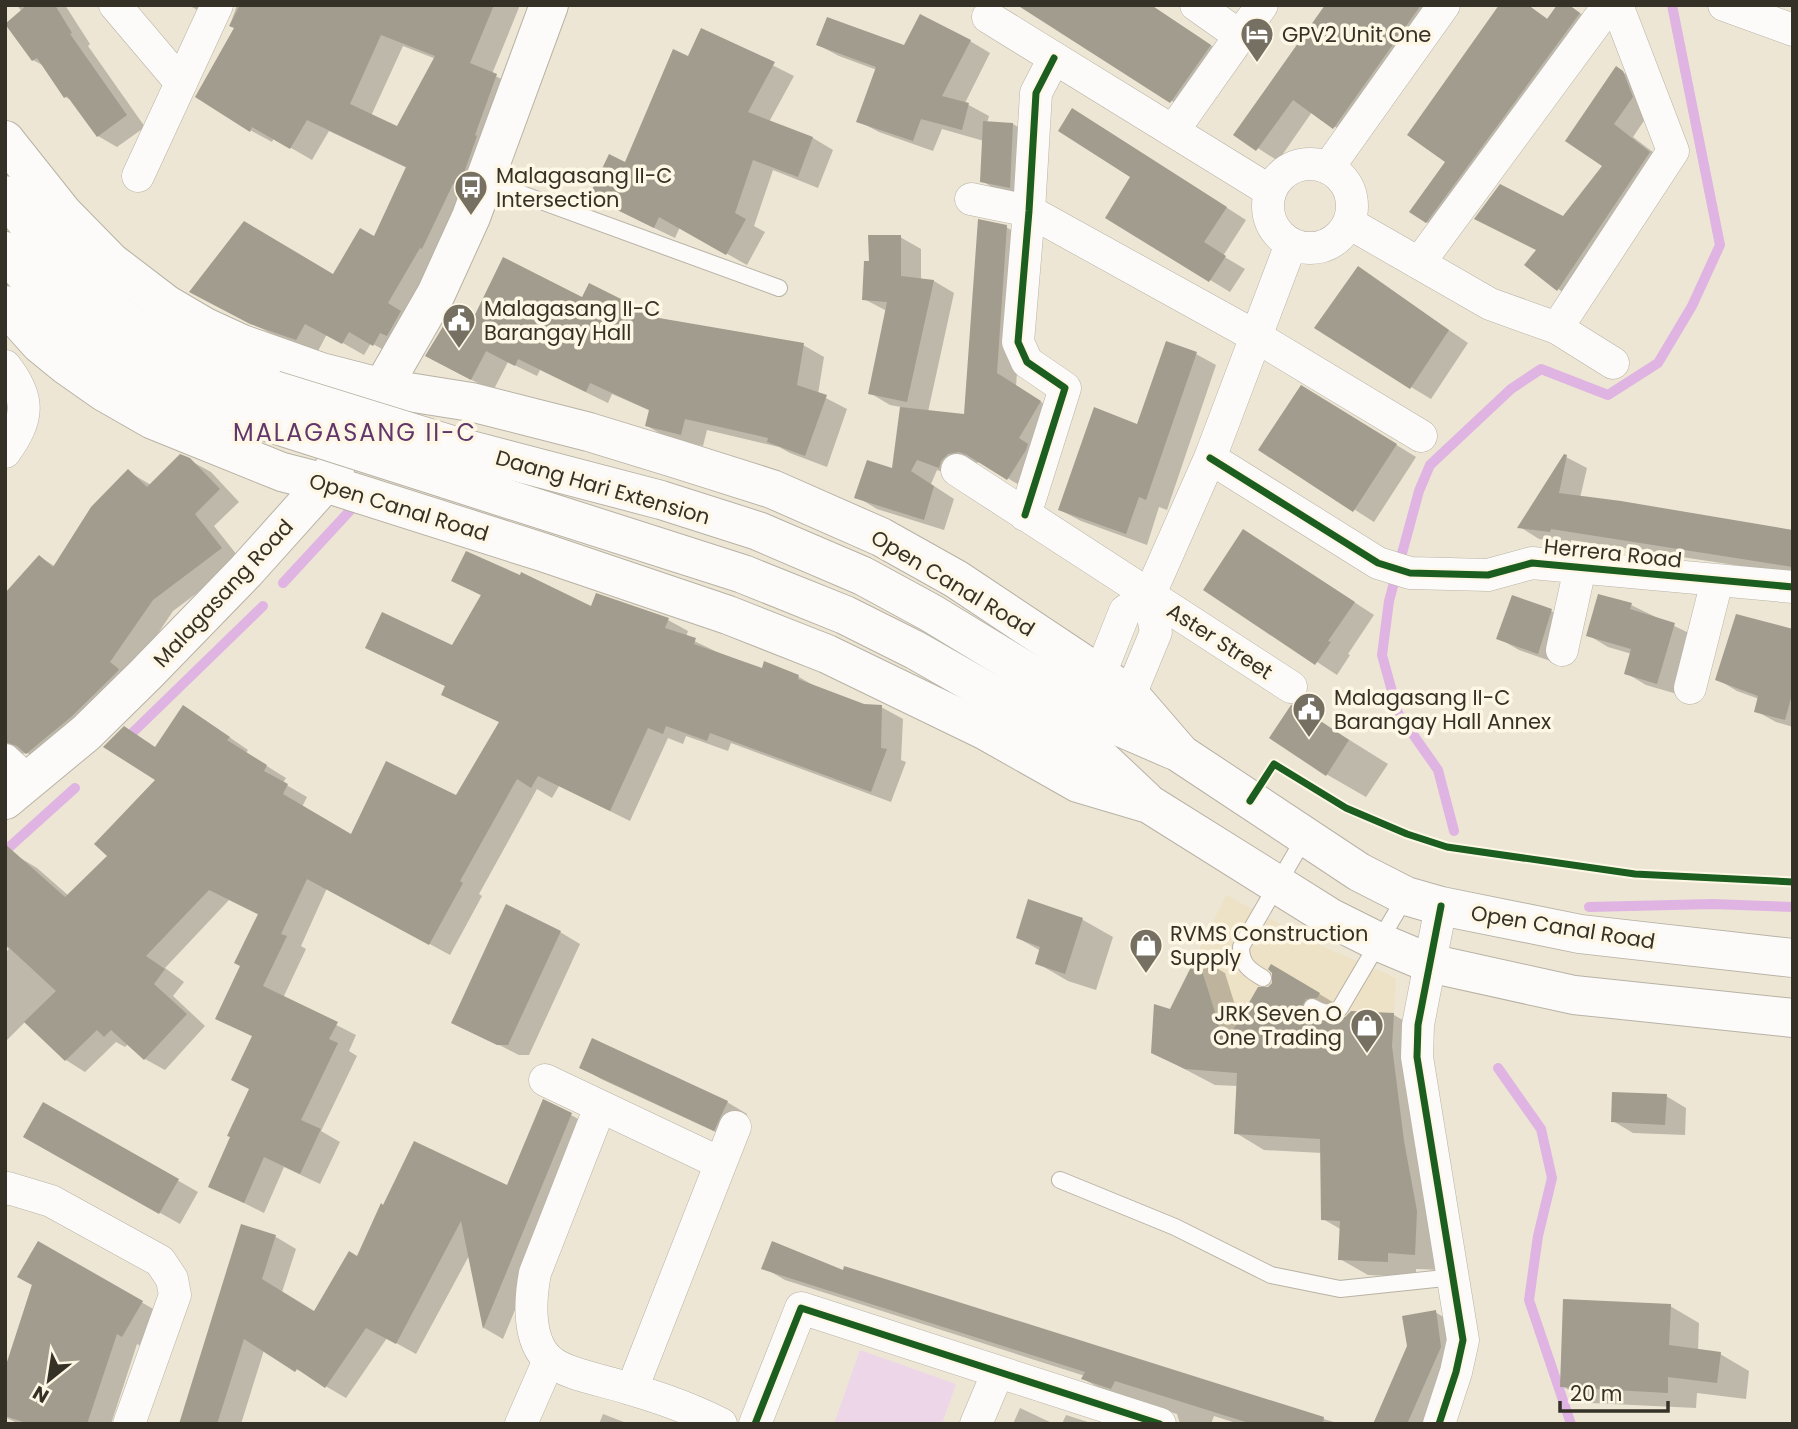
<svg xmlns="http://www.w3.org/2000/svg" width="1798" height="1429" font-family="Poppins,sans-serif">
  <rect width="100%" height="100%" fill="#ede6d5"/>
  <!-- built -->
  <path fill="#eee2c6" d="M1226 895 1322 946 1396 978 1392 1046 1335 1064 1170 1009Z"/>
  <!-- green -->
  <path fill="#eed6e9" d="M860 1350 956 1384 942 1424H834Z"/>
  <!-- shadow -->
  <g fill="#0003" fill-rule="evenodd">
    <path d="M17 5H65L90 44 88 46 145 127 117 147 98 136 73 101 65 97 44 66 33 60 22 12Z"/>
    <path d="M188 5H226L217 20Z"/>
    <path d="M237 5H520L492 74 518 88 395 356 371 343 364 355 327 334 318 351 274 335 213 304 334 276 374 238 407 168 329 131 312 160 274 138 272 142 250 130 236 28 230 25ZM403 46 436 59 398 128 371 116Z"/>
    <path d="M1020 5H1151L1230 58 1191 113Z"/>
    <path d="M1327 5H1421L1440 19 1354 139 1312 112 1278 161 1236 134Z"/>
    <path d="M1528 5 1549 20 1568 5 1599 26 1447 233 1426 222 1447 162Z"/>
    <path d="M702 30 794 76 769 122 813 138 833 150 818 188 773 170 754 226 765 232 747 265 680 227 675 238 611 207 625 164 689 58Z"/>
    <path d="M970 41 990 53 965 103 989 116 987 123 1013 124 1033 136 1030 199 1002 193 982 181 984 141 942 129 933 151 879 132 858 121 877 70 839 56 818 45 905 48Z"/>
    <path d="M1617 69 1637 80 1652 109 1633 137 1670 165 1578 301 1558 289 1604 166Z"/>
    <path d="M1093 122 1246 220 1223 256 1245 269 1230 292 1108 218 1132 177Z"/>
    <path d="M1006 227 1027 239 1016 386 1060 414 1028 490 980 462 969 465 959 478 937 470 931 484 954 499 944 530 877 509 857 497 894 470 901 407 890 405 870 393 887 311 864 299 871 263 900 237 921 249V280L934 281 954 293 928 412 965 416Z"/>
    <path d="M1358 268 1468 343 1431 399 1411 387Z"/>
    <path d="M583 299 658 320 803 345 824 357 818 394 847 409 827 467 790 453 779 447 707 430 703 446 668 438 647 426 651 411 612 394 608 403 540 370 537 376 508 362 493 391 449 368 468 333Z"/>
    <path d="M1196 354 1216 365 1167 510 1159 507 1147 545 1081 521 1060 510 1138 426Z"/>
    <path d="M1322 399 1416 457 1374 522 1260 449Z"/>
    <path d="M1564 456 1587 468 1580 498 1793 531V574L1571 540V543L1539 539 1520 527Z"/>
    <path d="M189 460 211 472 239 502 214 526 241 560 173 611 130 675 47 765 27 753 20 754 5 804V608L40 557 56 567 129 472 151 485Z"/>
    <path d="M1263 543 1374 615 1348 654 1350 655 1337 675 1205 589Z"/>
    <path d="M454 580 592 608 668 620 688 631 686 637 715 651 763 670 799 677 818 688 864 705 883 708 903 719 901 760 906 762 891 802 731 743 728 751 686 736 683 744 668 738 630 821 559 786 552 798 537 789 479 894 482 896 450 955 327 888 301 946 306 949 283 998 356 1035 349 1051 357 1056 321 1131 340 1142 320 1184 284 1167 264 1213 210 1186 251 1090 254 1037 217 1018 242 966 259 915 229 900 165 968 184 982 173 996 205 1026 165 1070 145 1059 128 1044 125 1047 116 1042 85 1072 66 1060 26 1021 5 1042V953L9 949 5 946V896L17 856 37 868 69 896 109 856 157 780 125 728 156 748 203 719 248 750 246 753 286 778 283 783 307 797 302 807 352 836 457 797 501 723 444 694 447 687 387 658 452 648 482 596Z"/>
    <path d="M1631 605 1695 636 1677 694 1646 685 1626 673 1632 654 1608 647 1588 635Z"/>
    <path d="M1551 611 1572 622 1559 664 1519 650 1498 638Z"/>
    <path d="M1793 631V727L1776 722 1756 711 1759 699 1737 691 1717 679Z"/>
    <path d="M1295 706 1388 764 1366 797 1326 774Z"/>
    <path d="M1029 902 1083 920 1113 937 1096 990 1068 981 1037 963 1041 951 1018 938Z"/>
    <path d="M560 932 580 944 529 1055H519L472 1031Z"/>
    <path d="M1197 957 1225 973 1240 1021 1274 983 1272 966 1348 1011 1346 1013 1334 1014 1330 1023 1394 1015 1422 1031 1443 1270 1416 1269V1277L1368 1275 1340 1259 1342 1230 1323 1219 1322 1153 1264 1150 1236 1133 1238 1086 1215 1085 1152 1052Z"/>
    <path d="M581 1067 727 1102 747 1114 735 1141 601 1079Z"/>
    <path d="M1666 1096 1686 1108 1685 1135 1633 1133 1613 1121Z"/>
    <path d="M44 1104 198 1192 180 1224 25 1137Z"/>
    <path d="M571 1115 591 1126 503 1339 484 1328 470 1254 416 1354 387 1338 346 1398 264 1350 241 1424H181L242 1226 276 1237 296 1249 282 1292 316 1313 358 1258 508 1187Z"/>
    <path d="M44 1246 162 1314 143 1347 137 1344 111 1424H19L5 1417V1372Z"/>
    <path d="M764 1268 844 1272 845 1268 1340 1424H1239L1214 1416 1211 1424H1180L1177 1414 1105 1391 1083 1379 1085 1376 785 1280Z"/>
    <path d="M1670 1306 1699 1323 1698 1351 1720 1354 1749 1371 1746 1399 1697 1393 1696 1408 1591 1403 1562 1386Z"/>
    <path d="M1435 1312 1457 1325 1433 1424H1375Z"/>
    <path d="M1020 1408 1054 1424H1013Z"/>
    <path d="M603 1414 629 1424H599Z"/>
    <path d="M1066 1415 1094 1424H1062Z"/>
  </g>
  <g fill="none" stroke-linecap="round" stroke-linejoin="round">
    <!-- stream -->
    <g stroke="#e0b4e2" stroke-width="10">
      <path d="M283 583 357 503"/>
      <path d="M126 739 263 606"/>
      <path d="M1454 831 1438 770 1398 713 1382 655 1389 601 1419 491 1430 465 1511 389 1541 369 1608 395 1658 363 1692 306 1720 245 1672 5"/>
      <path d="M5 851 75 788"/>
      <path d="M1589 907 1712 904 1793 907"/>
      <path d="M1498 1068 1541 1129 1552 1178 1538 1236 1529 1300 1571 1424"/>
    </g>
  </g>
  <!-- building -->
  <g fill="#a29c8f" fill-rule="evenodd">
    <path d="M27 5H55L72 33 70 34 127 115 97 137 67 96 64 98 37 58 32 61 5 24Z"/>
    <path d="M240 5H494L470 63 497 74 475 135 477 136 459 187 453 184 422 249 420 248 388 303 401 311 387 336 380 333 373 346 349 332 342 344 305 324 296 340 250 324 189 292 244 221 333 274 360 228 374 236 406 167 307 120 290 149 252 127 250 132 195 97 234 28 229 26ZM381 35 435 56 397 126 350 104Z"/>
    <path d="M1017 5H1151L1211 45 1170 103Z"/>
    <path d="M1325 5H1421L1333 129 1293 100 1256 151 1233 135Z"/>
    <path d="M1499 5H1528L1547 19 1557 5H1569L1580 13 1426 223 1409 212 1445 162 1407 135Z"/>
    <path d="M920 14 971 40 942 96 969 103 962 130 921 119 913 141 856 122 876 67 816 45 827 17 904 45Z"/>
    <path d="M701 28 775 62 748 112 813 137 798 177 753 160 735 213 746 219 726 255 659 217 654 228 589 196 609 154 625 162 673 49 688 56Z"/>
    <path d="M1616 66 1623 71 1633 97 1614 124 1650 152 1557 291 1524 265 1536 250 1474 219 1500 184 1563 216 1602 166 1565 141Z"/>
    <path d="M1072 108 1227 207 1204 242 1226 256 1209 282 1105 218 1130 177 1058 131Z"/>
    <path d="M983 121 1013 123 1010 188 980 182Z"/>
    <path d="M978 219 1007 225 997 373 1041 401 1019 438 1028 444 1026 450 1007 480 967 455 959 452 948 454 941 461 939 468 917 460 911 471 934 486 924 520 854 498 867 460 892 468 900 407 964 414Z"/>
    <path d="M868 235H901V276L934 280 907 402 868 394 887 302 862 300 864 261H869Z"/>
    <path d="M503 257 582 297 589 283 659 318 804 343 797 385 827 395 805 456 767 442 768 438 685 419 681 435 645 426 649 410 590 383 586 392 518 359 515 366 486 351 471 380 425 356 447 320 467 331Z"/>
    <path d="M1358 266 1449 330 1410 389 1314 328Z"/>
    <path d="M1166 341 1197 352 1146 500 1139 497 1126 534 1058 510 1094 407 1137 424Z"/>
    <path d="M1301 385 1397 444 1353 512 1258 450Z"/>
    <path d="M180 454 190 458 220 489 195 514 222 548 153 600 110 662 119 669 117 672 71 717 26 754 17 746 5 742V593L39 555 53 567 91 507 128 469 147 487Z"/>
    <path d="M1564 454 1567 455 1559 493 1621 501 1793 530V567L1551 529 1550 532 1517 528Z"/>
    <path d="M1243 529 1355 602 1328 641 1331 642 1315 665 1203 590Z"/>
    <path d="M466 551 520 575 521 572 591 606 596 593 669 618 665 628 696 638 694 644 762 668 764 661 799 675 798 679 864 704 882 705 881 748 887 749 871 792 710 733 707 741 666 726 663 734 648 728 610 811 538 776 531 788 517 779 460 881 463 883 429 945 307 879 281 934 287 936 263 986 338 1022 329 1039 338 1043 301 1120 321 1129 300 1174 264 1157 244 1203 208 1187 230 1137 227 1136 249 1089 231 1080 252 1036 215 1019 240 966 234 963 258 914 209 890 146 956 165 969 154 984 187 1014 144 1060 111 1030 104 1037 97 1030 65 1061 24 1022 56 991 5 944V844L65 897 107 856 94 844 155 780 103 747 124 726 155 747 183 705 230 737 227 740 267 765 264 771 288 784 283 794 351 834 386 761 456 795 499 722 441 695 445 686 365 648 382 612 452 645 481 595 451 581Z"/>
    <path d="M1598 594 1632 603 1630 609 1675 623 1657 684 1624 674 1631 649 1586 636Z"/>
    <path d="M1512 595 1552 609 1538 654 1496 639Z"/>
    <path d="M1736 614 1793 629V691L1785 720 1754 712 1758 696 1715 680Z"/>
    <path d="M1295 704 1349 740 1326 776 1269 738 1291 705Z"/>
    <path d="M1028 899 1083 918 1065 974 1035 964 1040 947 1016 938Z"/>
    <path d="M506 904 561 931 508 1045H497L451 1023Z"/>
    <path d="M1197 955 1225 1044 1258 987H1268L1272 983V973L1268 969 1271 964 1320 993 1317 998 1306 999 1302 1007 1304 1013 1315 1020 1335 1022 1345 1017 1351 1011 1394 1013 1392 1046 1404 1141 1417 1211 1415 1255 1388 1253V1262L1338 1260 1340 1221 1321 1220 1320 1139 1234 1134 1237 1073 1185 1069 1151 1053 1154 1004 1170 1009Z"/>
    <path d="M592 1038 728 1101 714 1131 579 1068Z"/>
    <path d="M1612 1092 1667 1094 1665 1125 1611 1122Z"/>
    <path d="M543 1099 572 1113 483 1329 461 1221 396 1344 366 1328 325 1388 297 1369 295 1372 244 1339 217 1424H179L241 1224 276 1235 262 1279 314 1311 349 1251 357 1256 381 1203 383 1205 414 1141 507 1185Z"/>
    <path d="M43 1102 179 1179 159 1214 23 1137Z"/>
    <path d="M38 1241 143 1301 122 1337 117 1334 87 1424H29L5 1416V1368L32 1285 17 1277Z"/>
    <path d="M772 1241 843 1270 844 1266 1324 1417 1323 1424H1252L1115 1381 1111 1389 1081 1379 1085 1372 761 1269Z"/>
    <path d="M1563 1299 1671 1304 1669 1345 1721 1352 1717 1383 1668 1377V1393L1560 1387Z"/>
    <path d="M1436 1310 1441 1347 1407 1424H1373L1407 1346 1402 1316Z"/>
  </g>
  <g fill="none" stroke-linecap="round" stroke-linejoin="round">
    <defs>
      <g id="service">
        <path d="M486 181 779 288"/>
        <path d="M1263 978C1249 970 1241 964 1241 947L1305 837"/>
        <path d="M1312 1007C1323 1013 1329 1015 1340 1008L1406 896"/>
        <path d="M1060 1180 1175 1227 1271 1275 1340 1289 1454 1277"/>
      </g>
      <g id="minor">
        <path d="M115 5 181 83"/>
        <path d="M1196 5 1240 36"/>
        <path d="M1724 5 1793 30"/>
        <path d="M988 17 1270 191"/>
        <path d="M1173 131 1262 5"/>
        <circle cx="1310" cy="206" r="42"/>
        <path d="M1328 168 1444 5"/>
        <path d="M138 176 217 5"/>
        <path d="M971 199 1029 211 1255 336 1421 436"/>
        <path d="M1349 223 1490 304 1557 328 1613 363"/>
        <path d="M1419 263 1609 5"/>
        <path d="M1557 328 1673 151 1617 5"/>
        <path d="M5 366C31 399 29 418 5 452"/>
        <path d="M1210 458 1378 563 1410 573 1488 575 1532 563 1793 587"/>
        <path d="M957 470 1291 687"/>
        <path d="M1025 515 1065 388 1027 362 1018 342 1029 211 1036 93 1054 58"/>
        <path d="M1562 650 1580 568"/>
        <path d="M1100 674 1125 611 1149 596 1210 458 1291 244"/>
        <path d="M1690 688 1717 581"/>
        <path d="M1130 695 1156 632 1149 596"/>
        <path d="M5 760 28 781"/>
        <path d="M545 1080 720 1163"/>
        <path d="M600 1107 535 1273C530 1299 527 1340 549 1360 566 1375 608 1381 630 1389 661 1398 692 1409 721 1424"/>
        <path d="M5 1189 8 1188 51 1201 160 1261 172 1279 175 1295 129 1424"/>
        <path d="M632 1389 735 1127"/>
        <path d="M521 1424 549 1360"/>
        <path d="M755 1424 801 1308 1160 1424"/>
        <path d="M976 1424 998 1372"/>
        <path d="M1439 1424 1456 1372 1463 1340 1417 1057 1418 1025 1441 906"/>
      </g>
      <g id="secondary">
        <path d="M5 140 63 213 111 262 166 304 205 327 242 344 321 372 383 388 471 402 589 432 677 459 772 489 881 537 956 579 1130 695 1181 754 1359 872 1406 896 1441 906 1580 934 1793 958"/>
        <path d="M5 195C56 261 112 322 188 359 215 372 245 381 274 390"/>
        <path d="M5 251C50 307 105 361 173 390 202 403 233 412 264 421"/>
        <path d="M5 305 40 344 67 366 104 392 153 420 282 472 325 483 542 552 728 615 827 654 986 731 1078 783 1149 804 1331 918 1379 942 1429 963 1574 995 1793 1018"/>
        <path d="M370 409 436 294 471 217 549 5"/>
        <path d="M455 446 661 500 758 531 863 576 931 613 1113 724 1173 750"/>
        <path d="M446 479 743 574 845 615 915 650 1095 753 1145 800"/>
        <path d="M5 800 86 733 146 674 246 571 325 483 337 463"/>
      </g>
    </defs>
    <!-- service casing -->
    <use href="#service" stroke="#b8b2a5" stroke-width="18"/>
    <!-- minor casing -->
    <use href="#minor" stroke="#b8b2a5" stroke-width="33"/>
    <!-- secondary casing -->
    <use href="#secondary" stroke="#b8b2a5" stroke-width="40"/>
    <!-- service -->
    <use href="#service" stroke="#fcfbf9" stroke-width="16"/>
    <!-- minor -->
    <use href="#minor" stroke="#fcfbf9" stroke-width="32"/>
    <!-- secondary -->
    <use href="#secondary" stroke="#fcfbf9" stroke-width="38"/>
    <defs>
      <g id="secondary-bridge">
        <path d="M274 390 455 446"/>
        <path d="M264 421 446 479"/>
      </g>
    </defs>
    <!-- secondary-bridge casing -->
    <use href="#secondary-bridge" stroke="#b8b2a5" stroke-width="40" stroke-linecap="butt"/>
    <!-- secondary-bridge -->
    <use href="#secondary-bridge" stroke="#fcfbf9" stroke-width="38"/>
    <defs>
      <g id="cycleway">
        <path d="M1210 458 1378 563 1410 573 1488 575 1532 563 1793 587"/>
        <path d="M1025 515 1065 388 1027 362 1018 342 1029 211 1036 93 1054 58"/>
        <path d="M1250 801 1274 764 1346 808 1407 834 1447 847 1635 874 1793 882"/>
        <path d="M755 1424 801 1308 1160 1424"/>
        <path d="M1439 1424 1456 1372 1463 1340 1417 1057 1418 1025 1441 906"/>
      </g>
    </defs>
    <!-- cycleway casing -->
    <use href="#cycleway" stroke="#fff7e5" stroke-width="11"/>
    <!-- cycleway -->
    <use href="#cycleway" stroke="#1b5e20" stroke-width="7"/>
  </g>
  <!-- icons -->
  <defs>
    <symbol id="hotel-pin" viewBox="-11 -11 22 30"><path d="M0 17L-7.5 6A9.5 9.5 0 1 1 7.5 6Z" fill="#767063" stroke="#fff7e5"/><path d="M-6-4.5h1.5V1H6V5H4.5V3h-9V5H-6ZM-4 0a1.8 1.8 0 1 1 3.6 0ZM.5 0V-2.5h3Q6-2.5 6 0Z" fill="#fff"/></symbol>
    <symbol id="bus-pin" viewBox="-11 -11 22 30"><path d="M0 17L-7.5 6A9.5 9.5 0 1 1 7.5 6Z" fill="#767063" stroke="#fff7e5"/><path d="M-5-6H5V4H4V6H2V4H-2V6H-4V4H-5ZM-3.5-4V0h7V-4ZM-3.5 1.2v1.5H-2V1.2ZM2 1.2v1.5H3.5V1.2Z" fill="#fff"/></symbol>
    <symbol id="civic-pin" viewBox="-11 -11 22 30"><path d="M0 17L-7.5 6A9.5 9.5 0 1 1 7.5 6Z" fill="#767063" stroke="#fff7e5"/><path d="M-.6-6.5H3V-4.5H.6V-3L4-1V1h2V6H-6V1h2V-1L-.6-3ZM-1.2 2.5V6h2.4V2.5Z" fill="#fff"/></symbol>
    <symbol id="shop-pin" viewBox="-11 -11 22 30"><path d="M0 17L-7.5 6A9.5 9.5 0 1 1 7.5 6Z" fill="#767063" stroke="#fff7e5"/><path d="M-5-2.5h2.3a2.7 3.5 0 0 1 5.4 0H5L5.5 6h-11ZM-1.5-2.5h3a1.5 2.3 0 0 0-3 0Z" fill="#fff"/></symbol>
  </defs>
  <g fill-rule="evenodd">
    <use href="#hotel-pin" x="1238" y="15" width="38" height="52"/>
    <use href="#bus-pin" x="452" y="168" width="38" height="52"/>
    <use href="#civic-pin" x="440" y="301" width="38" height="52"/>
    <use href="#civic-pin" x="1290" y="690" width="38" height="52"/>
    <use href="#shop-pin" x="1127" y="926" width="38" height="52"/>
    <use href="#shop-pin" x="1348" y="1006" width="38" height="52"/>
  </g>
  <g text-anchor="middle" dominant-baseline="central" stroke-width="7" stroke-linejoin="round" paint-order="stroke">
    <!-- poi labels -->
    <g font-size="21" fill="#363126" stroke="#fff7e5" text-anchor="start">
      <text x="1282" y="34">GPV2 Unit One</text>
      <text x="496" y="175">Malagasang II-C<tspan x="496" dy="24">Intersection</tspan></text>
      <text x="484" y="308">Malagasang II-C<tspan x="484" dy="24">Barangay Hall</tspan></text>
      <text x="1334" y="697">Malagasang II-C<tspan x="1334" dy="24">Barangay Hall Annex</tspan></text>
      <text x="1170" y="933">RVMS Construction<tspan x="1170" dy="24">Supply</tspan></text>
      <text x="1342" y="1013" text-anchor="end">JRK Seven O<tspan x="1342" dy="24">One Trading</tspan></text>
    </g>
    <!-- street labels -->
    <g font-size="21" fill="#363126" stroke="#fff7e5">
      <text transform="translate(603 487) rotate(16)">Daang Hari Extension</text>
      <text transform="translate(399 507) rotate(17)">Open Canal Road</text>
      <text transform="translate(1613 553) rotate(6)">Herrera Road</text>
      <text transform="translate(953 583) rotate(31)">Open Canal Road</text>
      <text transform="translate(223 593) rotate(-47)">Malagasang Road</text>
      <text transform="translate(1220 641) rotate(33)">Aster Street</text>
      <text transform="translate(1563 927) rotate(9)">Open Canal Road</text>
    </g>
    <!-- quarter labels -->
    <g font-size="24" letter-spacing="2" fill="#61366b" stroke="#fff7e5">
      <text x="355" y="432">MALAGASANG II-C</text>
    </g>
  </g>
  <!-- border -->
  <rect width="1798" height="1429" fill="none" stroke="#363126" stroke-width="14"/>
  <!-- north arrow -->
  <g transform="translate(49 1380) rotate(210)" stroke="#fff7e5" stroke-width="5" paint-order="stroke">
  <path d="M0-5L12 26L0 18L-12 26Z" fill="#363126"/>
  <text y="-10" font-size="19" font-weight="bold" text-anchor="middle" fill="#363126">N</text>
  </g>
  <!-- scale -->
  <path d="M1560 1401v10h108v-10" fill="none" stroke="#363126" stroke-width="3.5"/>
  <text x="1570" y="1401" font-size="21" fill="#363126" stroke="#fff7e5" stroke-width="5" paint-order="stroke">20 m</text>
</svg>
